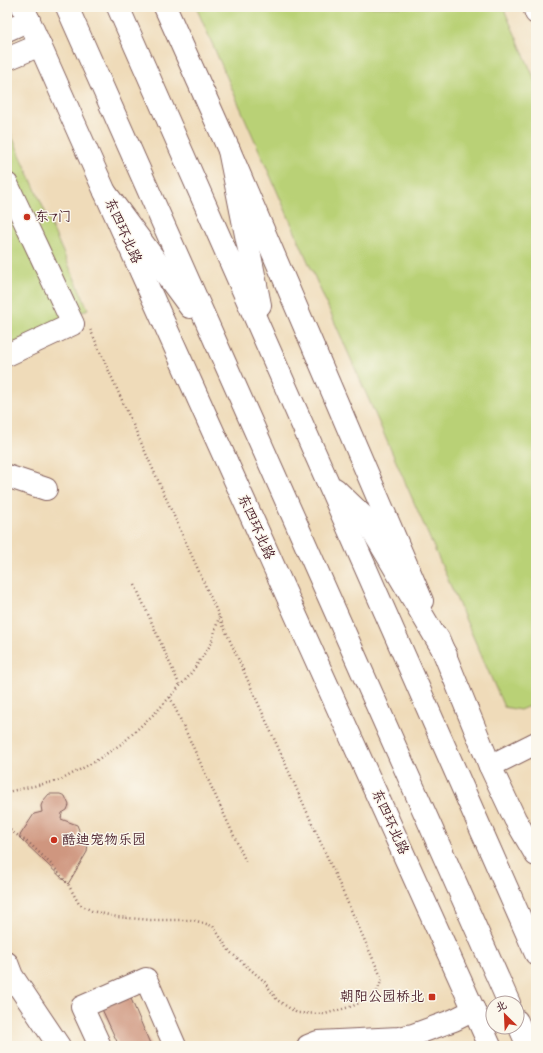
<svg xmlns="http://www.w3.org/2000/svg" width="543" height="1053" font-family="'Architects Daughter','LXGW WenKai TC',sans-serif">
  <rect width="100%" height="100%" fill="#fbf7ec"/>
  <filter id="ink" filterUnits="userSpaceOnUse"><feTurbulence type="fractalNoise" baseFrequency=".025" numOctaves="2"/><feDisplacementMap in="SourceGraphic" scale="8" xChannelSelector="R" yChannelSelector="G"/><feConvolveMatrix kernelMatrix="1 2 1 2 8 2 1 2 1" color-interpolation-filters="sRGB"/></filter>
  <filter id="wash" filterUnits="userSpaceOnUse"><feTurbulence type="fractalNoise" baseFrequency=".012" numOctaves="4" result="noise"/><feDisplacementMap in="SourceGraphic" scale="16" xChannelSelector="R" yChannelSelector="G"/><feGaussianBlur stdDeviation="0.9" result="paint"/><feColorMatrix in="noise" values="0 0 0 0 0 0 0 0 0 0 0 0 0 0 0 0 0 1.4 0 .05"/><feComposite in="paint" operator="in"/></filter>
  <g filter="url(#wash)">
    <rect width="100%" height="100%" fill="#efdbb9"/>
    <!-- green -->
    <g fill="#b9d176" stroke="#827850">
      <path d="M196 7H503L536 82V703L520 710 504 707Z"/>
      <path d="M7 125 88 309 7 346Z"/>
    </g>
    <g id="blocks">
      <!-- building -->
      <g fill="#cf967f">
        <path d="M49 794H60L65 796 69 805 67 810 62 813 61 819 77 825 79 830 77 836 88 842 87 852 68 884 19 837 34 814 42 812 41 806 43 801Z"/>
        <path d="M129 994 151 1046H119L101 1007Z"/>
      </g>
    </g>
  </g>
  <g filter="url(#ink)">
    <use href="#blocks" fill-opacity="0" stroke="#84615d" stroke-width="1"/>
    <g fill="none" stroke-linecap="round" stroke-linejoin="round">
      <defs>
        <g id="minor">
          <path d="M23 7 105 192 490 1046"/>
          <path d="M165 7 229 150 422 601"/>
          <path d="M534 7 536 13"/>
          <path d="M7 30 29 20"/>
          <path d="M7 59 40 45"/>
          <path d="M7 184 73 324 7 355"/>
          <path d="M7 476 46 489"/>
          <path d="M438 638 490 766 515 819 536 855"/>
          <path d="M490 766 536 743"/>
          <path d="M7 963 12 976 59 1046"/>
          <path d="M100 1046 82 1007 146 979 175 1046"/>
          <path d="M308 1046 318 1042 399 1038 413 1035 454 1020 474 1010"/>
        </g>
        <g id="highway">
          <path d="M67 7 509 1003"/>
          <path d="M118 7 536 954"/>
          <path d="M229 150 260 305"/>
          <path d="M105 192 190 307"/>
          <path d="M335 489 365 518 446 655"/>
          <path d="M517 1021 528 1046"/>
        </g>
      </defs>
      <!-- minor casing -->
      <use href="#minor" stroke="#84615d" stroke-width="24"/>
      <!-- highway casing -->
      <use href="#highway" stroke="#84615d" stroke-width="24"/>
      <!-- path -->
      <g stroke="#84615d" stroke-width="2.5" stroke-dasharray="1 3" stroke-linecap="butt">
        <path d="M135 585 180 686"/>
        <path d="M170 697 246 862"/>
        <path d="M7 792 61 780 94 762 124 742 158 710 189 676 211 644 219 617"/>
        <path d="M7 828 30 844 51 864 68 884 79 904 92 911 117 917 151 920H193L213 926 230 952 264 981 277 1000 297 1013 325 1014 353 1006 376 994 382 979 90 329"/>
      </g>
      <!-- minor -->
      <use href="#minor" stroke="#fff" stroke-width="22"/>
      <!-- highway -->
      <use href="#highway" stroke="#fff" stroke-width="22"/>
    </g>
  </g>
  <!-- markers -->
  <g fill="#c8321e" stroke="#fbf7ec" stroke-width="1.5">
    <circle cx="27" cy="217" r="4"/>
    <circle cx="54" cy="840" r="4"/>
    <rect x="428" y="993" width="8" height="8" rx="2"/>
  </g>
  <g text-anchor="middle" dominant-baseline="central" stroke-width="3" stroke-linejoin="round" paint-order="stroke">
    <!-- poi labels -->
    <g font-size="14" fill="#4a1f2b" stroke="#fbf7ec" text-anchor="start">
      <text x="35" y="217">东7门</text>
      <text x="62" y="840">酷迪宠物乐园</text>
      <text x="424" y="997" text-anchor="end">朝阳公园桥北</text>
    </g>
    <!-- street labels -->
    <g font-size="14" fill="#4a1f2b" stroke="#fbf7ec">
      <text transform="translate(123 231) rotate(66)">东四环北路</text>
      <text transform="translate(256 527) rotate(66)">东四环北路</text>
      <text transform="translate(390 822) rotate(66)">东四环北路</text>
    </g>
  </g>
  <!-- margin -->
  <rect width="543" height="1053" fill="none" stroke="#fbf7ec" stroke-width="24"/>
  <!-- north arrow -->
  <g transform="translate(505 1015) rotate(336)"><circle r="19" fill="#fbf7ec" stroke="#b4a19f"/>
  <path d="M0-3L7 15L0 10L-7 15Z" fill="#c8321e"/>
  <text y="-6" font-size="11" font-weight="bold" text-anchor="middle" fill="#4a1f2b">北</text>
  </g>
</svg>
